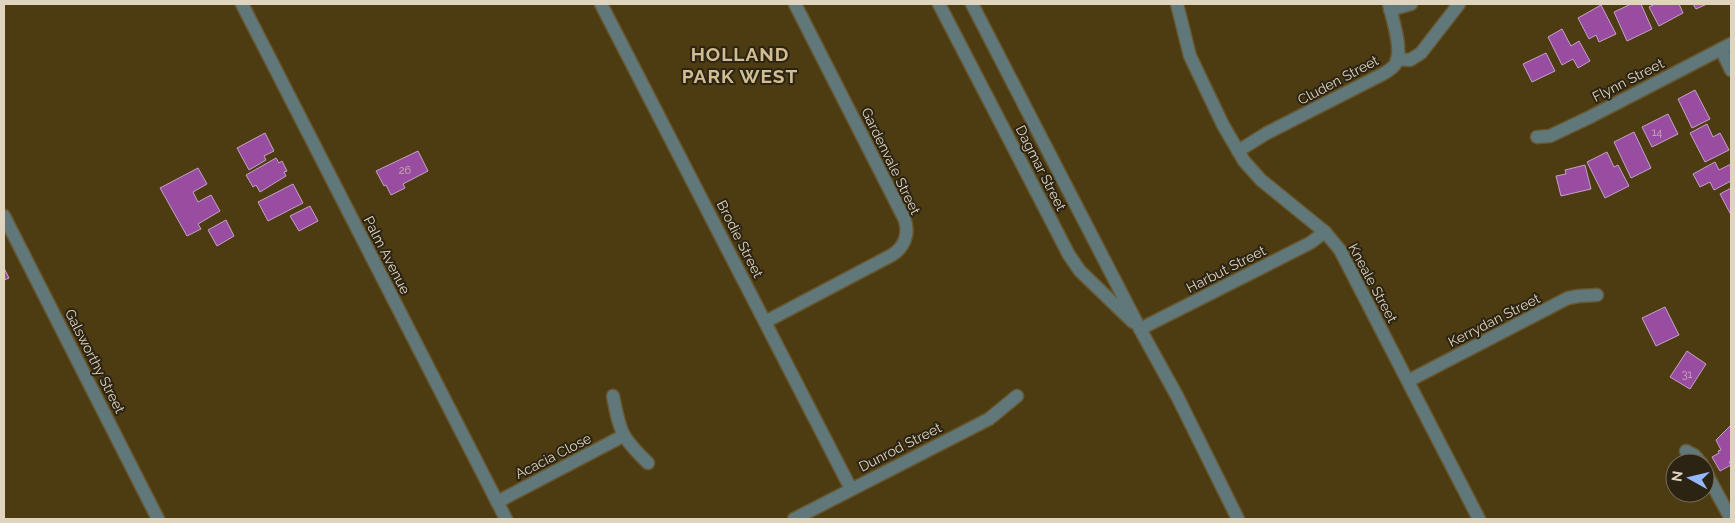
<svg xmlns="http://www.w3.org/2000/svg" width="1735" height="523" font-family="Raleway,sans-serif">
  <rect width="100%" height="100%" fill="#4d3b12"/>
  <!-- building -->
  <g fill="#994da0" stroke="#c4a3c7">
    <path d="M1631 4H1641L1652 29 1627 41 1614 12Z"/>
    <path d="M1655 4H1679L1683 13 1659 26 1649 7Z"/>
    <path d="M1693 4H1707L1696 9Z"/>
    <path d="M1601 5 1616 34 1599 42 1596 35 1589 39 1578 18Z"/>
    <path d="M1562 29 1571 46 1579 41 1590 61 1578 68 1573 59 1562 65 1548 37Z"/>
    <path d="M1546 53 1555 71 1532 82 1523 64Z"/>
    <path d="M1695 90 1710 119 1692 128 1678 99Z"/>
    <path d="M1668 114 1678 134 1652 147 1642 127Z"/>
    <path d="M1707 124 1713 137 1720 133 1729 150 1705 162 1690 133Z"/>
    <path d="M1634 132 1651 168 1631 178 1614 142Z"/>
    <path d="M265 133 274 151 264 156 266 160 249 170 237 148Z"/>
    <path d="M418 151 428 171 403 184 405 188 391 195 386 185 384 186 376 171Z"/>
    <path d="M1607 152 1614 167 1618 165 1629 186 1605 198 1587 162Z"/>
    <path d="M276 158 279 163 282 161 287 171 284 172 286 176 260 192 256 185 253 187 246 175Z"/>
    <path d="M1715 162 1719 170 1731 164V181L1714 190 1710 182 1700 187 1693 174Z"/>
    <path d="M1585 165 1591 189 1561 196 1556 176 1566 174 1565 170Z"/>
    <path d="M198 168 207 184 193 192 198 202 211 195 220 211 198 224 201 229 187 236 160 188Z"/>
    <path d="M293 184 303 203 268 221 258 202Z"/>
    <path d="M1731 188V215L1720 194Z"/>
    <path d="M310 206 318 221 299 231 290 216Z"/>
    <path d="M226 220 234 236 217 246 208 230Z"/>
    <path d="M4 268 9 278 4 280Z"/>
    <path d="M1665 307 1679 335 1656 346 1642 318Z"/>
    <path d="M1687 351 1706 364 1690 389 1670 377Z"/>
    <path d="M1731 425V461L1729 462 1731 465 1720 471 1712 457 1719 453 1718 451 1721 450 1716 440Z"/>
  </g>
  <g fill="none" stroke-linecap="round" stroke-linejoin="round">
    <defs>
      <g id="minor">
        <path d="M242 4 506 519"/>
        <path d="M601 4 851 489"/>
        <path d="M939 4 1069 255 1080 271 1133 322"/>
        <path d="M972 4 1140 329 1177 396 1238 519"/>
        <path d="M1177 4 1190 56 1223 125 1244 161 1261 180 1325 232 1340 250 1479 519"/>
        <path d="M1390 10 1411 4"/>
        <path d="M1721 49 1731 70"/>
        <path d="M1397 59 1410 60 1421 53 1459 4"/>
        <path d="M1537 137 1550 136 1590 117 1731 44"/>
        <path d="M1238 151 1267 133 1381 75C1386 72 1393 69 1396 63 1403 49 1392 18 1389 4"/>
        <path d="M4 216 158 519"/>
        <path d="M765 322 892 255C905 247 910 232 904 218L795 4"/>
        <path d="M1140 329 1310 243 1325 232"/>
        <path d="M1408 381 1568 298 1579 296 1597 295"/>
        <path d="M613 396C620 432 621 437 648 463"/>
        <path d="M1686 451 1694 455 1701 463"/>
        <path d="M1705 471 1731 519"/>
        <path d="M497 502 623 436"/>
        <path d="M794 519 989 419 1017 396"/>
      </g>
    </defs>
    <!-- minor casing -->
    <use href="#minor" stroke="#675731" stroke-width="15"/>
    <!-- minor -->
    <use href="#minor" stroke="#60787a" stroke-width="12"/>
  </g>
  <g text-anchor="middle" dominant-baseline="central" stroke-width="4" stroke-linejoin="round" paint-order="stroke">
    <!-- number labels -->
    <g font-size="11" fill="#ceb2b7">
      <text x="1657" y="132">14</text>
      <text x="405" y="170">26</text>
      <text x="1687" y="374">31</text>
    </g>
    <!-- street labels -->
    <g font-size="14" fill="#dfd4bf" stroke="#2c2413">
      <text transform="translate(1338 80) rotate(-28)">Cluden Street</text>
      <text transform="translate(1628 80) rotate(-27)">Flynn Street</text>
      <text transform="translate(891 161) rotate(64)">Gardenvale Street</text>
      <text transform="translate(1041 168) rotate(63)">Dagmar Street</text>
      <text transform="translate(740 239) rotate(63)">Brodie Street</text>
      <text transform="translate(387 255) rotate(63)">Palm Avenue</text>
      <text transform="translate(1226 269) rotate(-27)">Harbut Street</text>
      <text transform="translate(1373 283) rotate(62)">Kneale Street</text>
      <text transform="translate(1494 320) rotate(-27)">Kerrydan Street</text>
      <text transform="translate(95 361) rotate(63)">Galsworthy Street</text>
      <text transform="translate(900 447) rotate(-27)">Dunrod Street</text>
      <text transform="translate(553 456) rotate(-27)">Acacia Close</text>
    </g>
    <!-- district labels -->
    <g font-size="19" font-weight="bold" letter-spacing="1" fill="#d2bd92" stroke="#2c2413">
      <text x="740" y="54">HOLLAND<tspan x="740" dy="22">PARK WEST</tspan></text>
    </g>
  </g>
  <!-- border -->
  <rect width="1735" height="523" fill="none" stroke="#dfd4bf" stroke-width="10"/>
  <!-- north arrow -->
  <g transform="translate(1690 478) rotate(278)"><circle r="24" fill="#2c2413" stroke="#746a58"/>
  <path d="M0-4L9 19L0 12L-9 19Z" fill="#94b7fd"/>
  <text y="-8" font-size="14" font-weight="bold" text-anchor="middle" fill="#dfd4bf">N</text>
  </g>
</svg>
